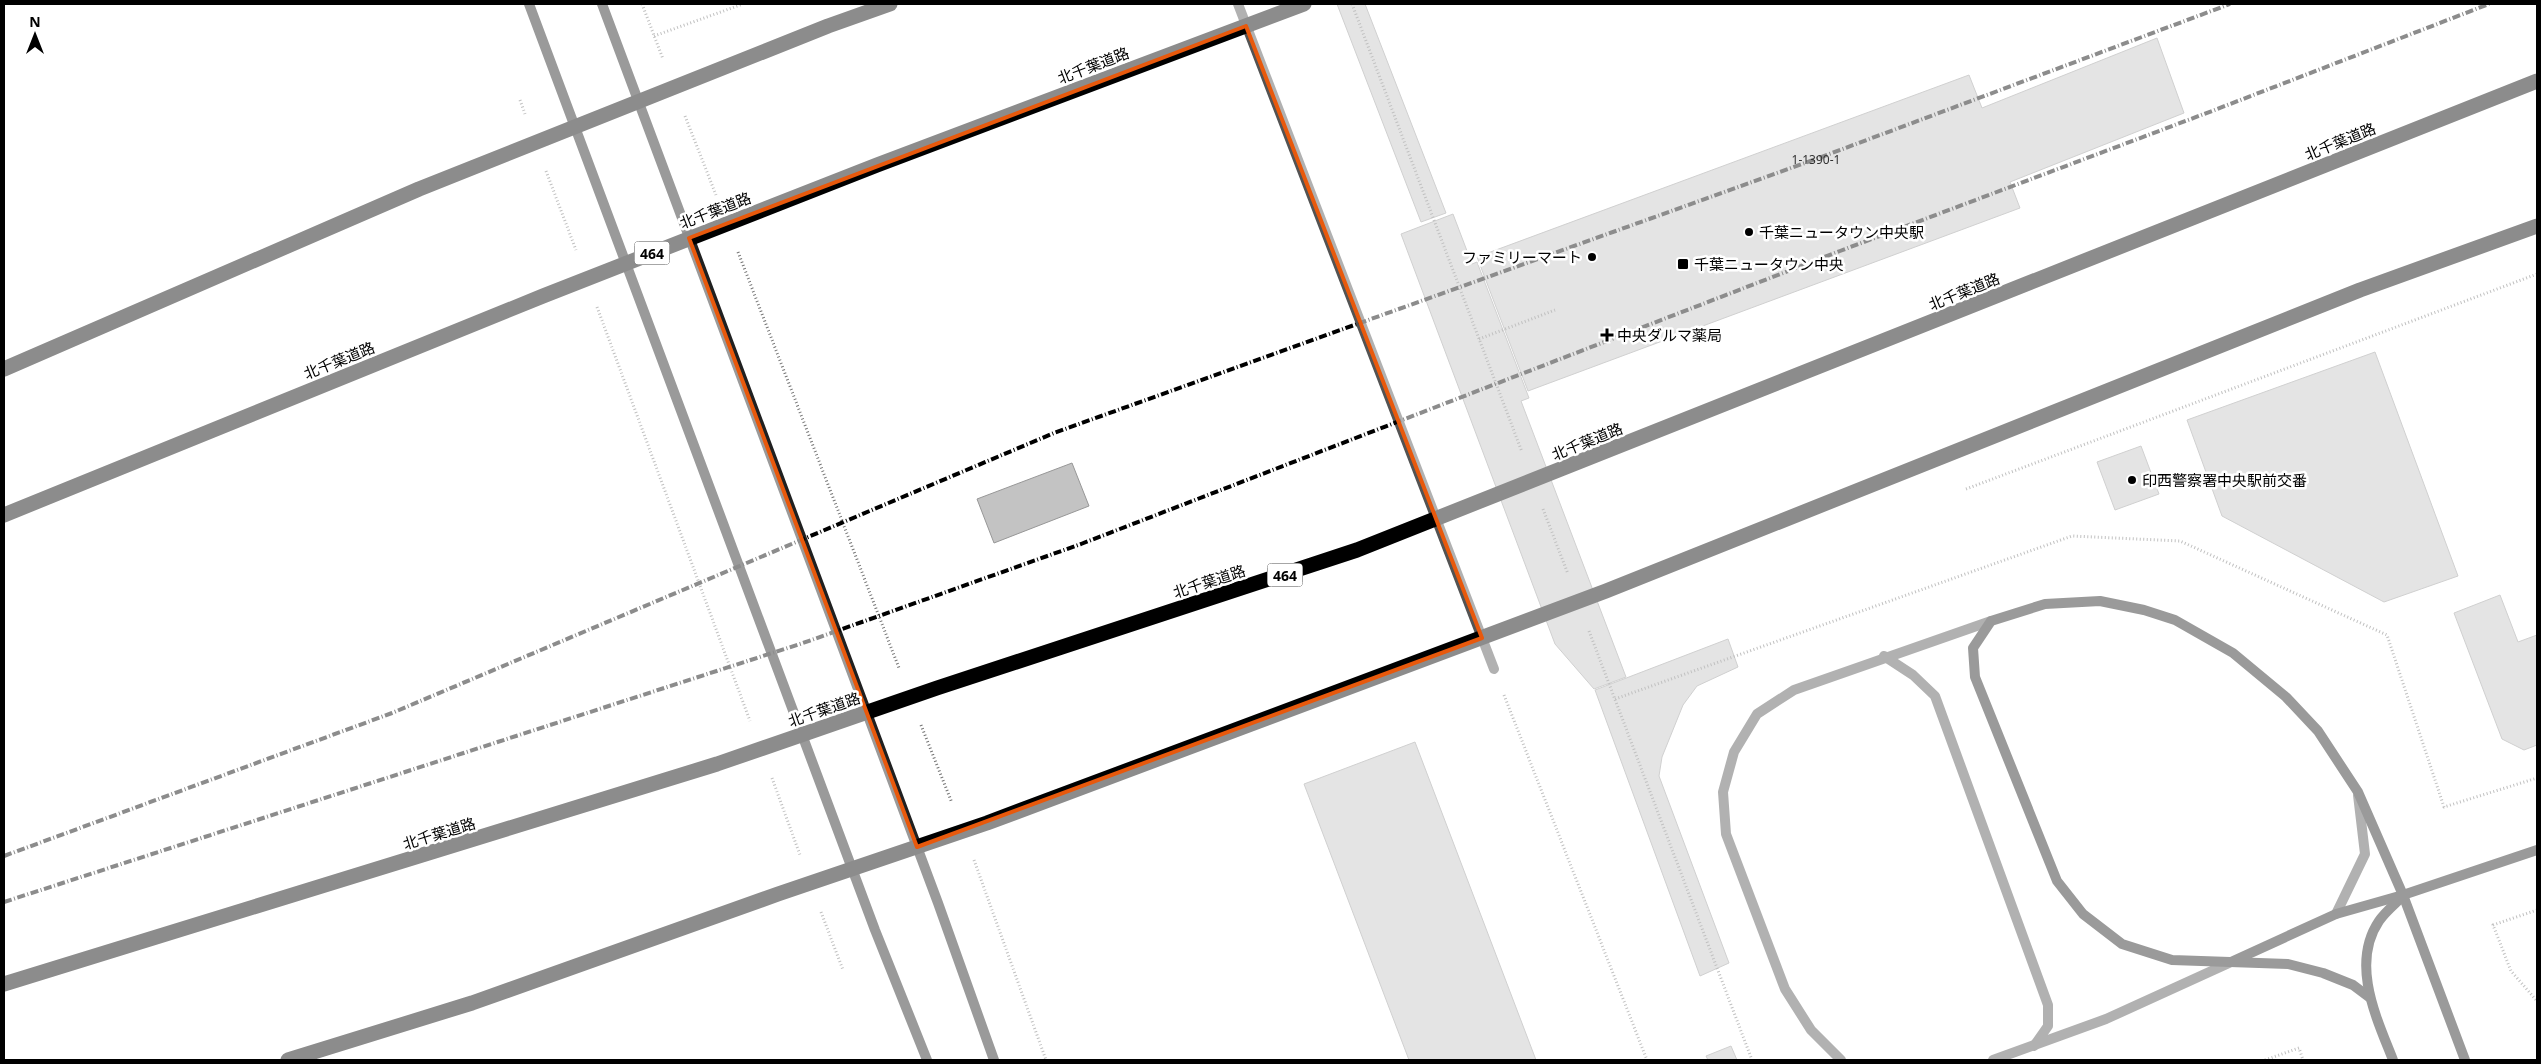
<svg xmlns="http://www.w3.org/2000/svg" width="2541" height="1064" font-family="'Noto Sans','Noto Sans JP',sans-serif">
  <rect width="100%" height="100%" fill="#fff"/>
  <!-- building -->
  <g fill="#c3c3c3" stroke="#979797">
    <path d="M1337 4H1365L1446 213 1421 222Z"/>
    <path d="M2157 38 2184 113 2010 182 2020 208 1528 391 1477 257 1969 75 1982 108Z"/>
    <path d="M1453 214 1472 264 1477 262 1529 398 1521 401 1626 677 1594 689 1555 644 1401 234Z"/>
    <path d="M2375 352 2458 576 2384 602 2222 516 2187 420Z"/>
    <path d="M2141 446 2159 494 2115 510 2097 462Z"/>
    <path d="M1072 463 1089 506 994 543 977 499Z"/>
    <path d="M2500 595 2518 642 2537 635V745L2524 750 2502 739 2454 613Z"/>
    <path d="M1728 639 1738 667 1697 686 1683 705 1662 757 1659 776 1729 963 1700 976 1595 690Z"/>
    <path d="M1415 742 1536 1060H1409L1304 784Z"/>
    <path d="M1731 1046 1737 1060H1708L1706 1056Z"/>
  </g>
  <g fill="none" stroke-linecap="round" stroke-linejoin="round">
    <!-- path -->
    <g stroke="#757575" stroke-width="3" stroke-dasharray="1 2.5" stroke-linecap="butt">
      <path d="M642 4 663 59"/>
      <path d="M1352 4 1522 452"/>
      <path d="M654 36 743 4"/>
      <path d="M520 100 525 114"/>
      <path d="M685 116 716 195"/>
      <path d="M546 171 576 250"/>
      <path d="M738 252 899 668"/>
      <path d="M597 307 750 721"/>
      <path d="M1479 339 1555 310"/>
      <path d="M1966 489 2537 274"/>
      <path d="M1543 509 1568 574"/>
      <path d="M1589 631 1752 1060"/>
      <path d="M1504 695 1647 1060"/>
      <path d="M1615 699 2072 536 2180 541 2387 635 2444 807 2537 778"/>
      <path d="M921 725 952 803"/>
      <path d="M772 778 800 855"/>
      <path d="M974 860 1046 1060"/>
      <path d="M2537 910 2493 925 2511 971 2537 1001"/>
      <path d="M821 912 843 970"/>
      <path d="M2265 1060 2299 1048 2303 1060"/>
    </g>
    <!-- lane -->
    <g stroke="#535353" stroke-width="10">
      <path d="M1884 656 1913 675 1935 696 2048 1005V1026L2034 1046"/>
      <path d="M2336 914 2365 854 2358 795"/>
      <path d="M1841 1060 1811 1030 1785 989 1726 834 1723 792 1734 752 1757 714 1794 690 1991 621"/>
      <path d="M1993 1060 2106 1019 2229 963"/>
    </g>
    <!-- street -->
    <path stroke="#535353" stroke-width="10" d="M1238 4 1494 669"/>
    <!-- secondary -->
    <g stroke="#202020" stroke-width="10">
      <path d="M529 4 875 930 927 1060"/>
      <path d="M602 4 938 903 994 1060"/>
      <path d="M2231 962 2336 914 2403 895 2537 850"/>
      <path d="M2369 997 2353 985 2323 973 2288 964 2172 960 2122 944 2083 914 2057 881 1975 677 1973 648 1991 621 2045 604 2100 601 2144 610 2175 620 2233 653 2286 697 2318 731 2358 792 2403 895 2465 1060"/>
      <path d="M2393 1060C2377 1019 2350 964 2379 921 2385 912 2395 904 2403 896"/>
    </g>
    <!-- highway -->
    <g stroke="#000" stroke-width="15">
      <path d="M4 369 419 189 828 26 890 4"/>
      <path d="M4 515 543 296 877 165 1304 4"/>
      <path d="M4 984 717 764 937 688 1357 550 2537 81"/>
      <path d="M288 1060 472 1003 778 894 987 823 1606 591 2360 290 2537 226"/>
    </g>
    <!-- rail -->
    <g stroke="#000" stroke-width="4" stroke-dasharray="8 2.5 1 2.5" stroke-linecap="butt">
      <path d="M4 856 392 713 1054 433 1816 159 2230 4"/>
      <path d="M4 902 803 643 1081 544 1840 251 2212 111 2489 4"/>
    </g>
  </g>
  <!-- marked area -->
  <path d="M0 0H2541V1064H0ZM1246 26 1482 638 917 847 689 238Z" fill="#fff" fill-opacity=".55" fill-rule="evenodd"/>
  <path fill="none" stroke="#e8590c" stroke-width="4" stroke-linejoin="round" d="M1246 26 1482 638 917 847 689 238Z"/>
  <!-- markers -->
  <g fill="#000" stroke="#fff" stroke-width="2">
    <circle cx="1749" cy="232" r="5"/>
    <circle cx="1592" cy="257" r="5"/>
    <rect x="1677" y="258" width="12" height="12" rx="2.5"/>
    <path d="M1604.5 327.5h5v5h5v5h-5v5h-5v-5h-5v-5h5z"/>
    <circle cx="2132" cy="480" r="5"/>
  </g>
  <g text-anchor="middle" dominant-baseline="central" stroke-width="5" stroke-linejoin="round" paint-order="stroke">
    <!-- number labels -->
    <g font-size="12" fill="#313131">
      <text x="1816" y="159">1-1390-1</text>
    </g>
    <!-- shield labels -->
    <g fill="#fff" stroke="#4c4c4c" stroke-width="1">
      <rect x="634.5" y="241.5" width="35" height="23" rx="4"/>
      <rect x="1267.5" y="563.5" width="35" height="23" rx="4"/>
    </g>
    <g font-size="14" font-weight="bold" fill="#000">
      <text x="652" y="253">464</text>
      <text x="1285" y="575">464</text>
    </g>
    <!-- street labels -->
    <g font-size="15" fill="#000" stroke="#fff">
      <text transform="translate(1093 65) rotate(-21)">北千葉道路</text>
      <text transform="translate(2340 141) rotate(-22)">北千葉道路</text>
      <text transform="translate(715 210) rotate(-21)">北千葉道路</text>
      <text transform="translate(1964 291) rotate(-22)">北千葉道路</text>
      <text transform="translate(339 360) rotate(-22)">北千葉道路</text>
      <text transform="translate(1587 441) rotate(-22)">北千葉道路</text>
      <text transform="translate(1209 581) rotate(-18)">北千葉道路</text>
      <text transform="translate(824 709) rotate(-19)">北千葉道路</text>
      <text transform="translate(439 833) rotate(-17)">北千葉道路</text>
    </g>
    <!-- poi labels -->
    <g font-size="15" fill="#000" stroke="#fff" text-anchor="start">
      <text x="1759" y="232">千葉ニュータウン中央駅</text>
      <text x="1582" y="257" text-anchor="end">ファミリーマート</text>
      <text x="1694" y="264">千葉ニュータウン中央</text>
      <text x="1617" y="335">中央ダルマ薬局</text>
      <text x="2142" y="480">印西警察署中央駅前交番</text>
    </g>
  </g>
  <!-- border -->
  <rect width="2541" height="1064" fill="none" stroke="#000000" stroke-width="10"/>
  <!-- north arrow -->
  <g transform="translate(35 35)" stroke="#ffffff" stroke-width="4" paint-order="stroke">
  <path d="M0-4L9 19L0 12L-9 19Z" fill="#000000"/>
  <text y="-8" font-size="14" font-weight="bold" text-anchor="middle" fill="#000000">N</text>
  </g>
</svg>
